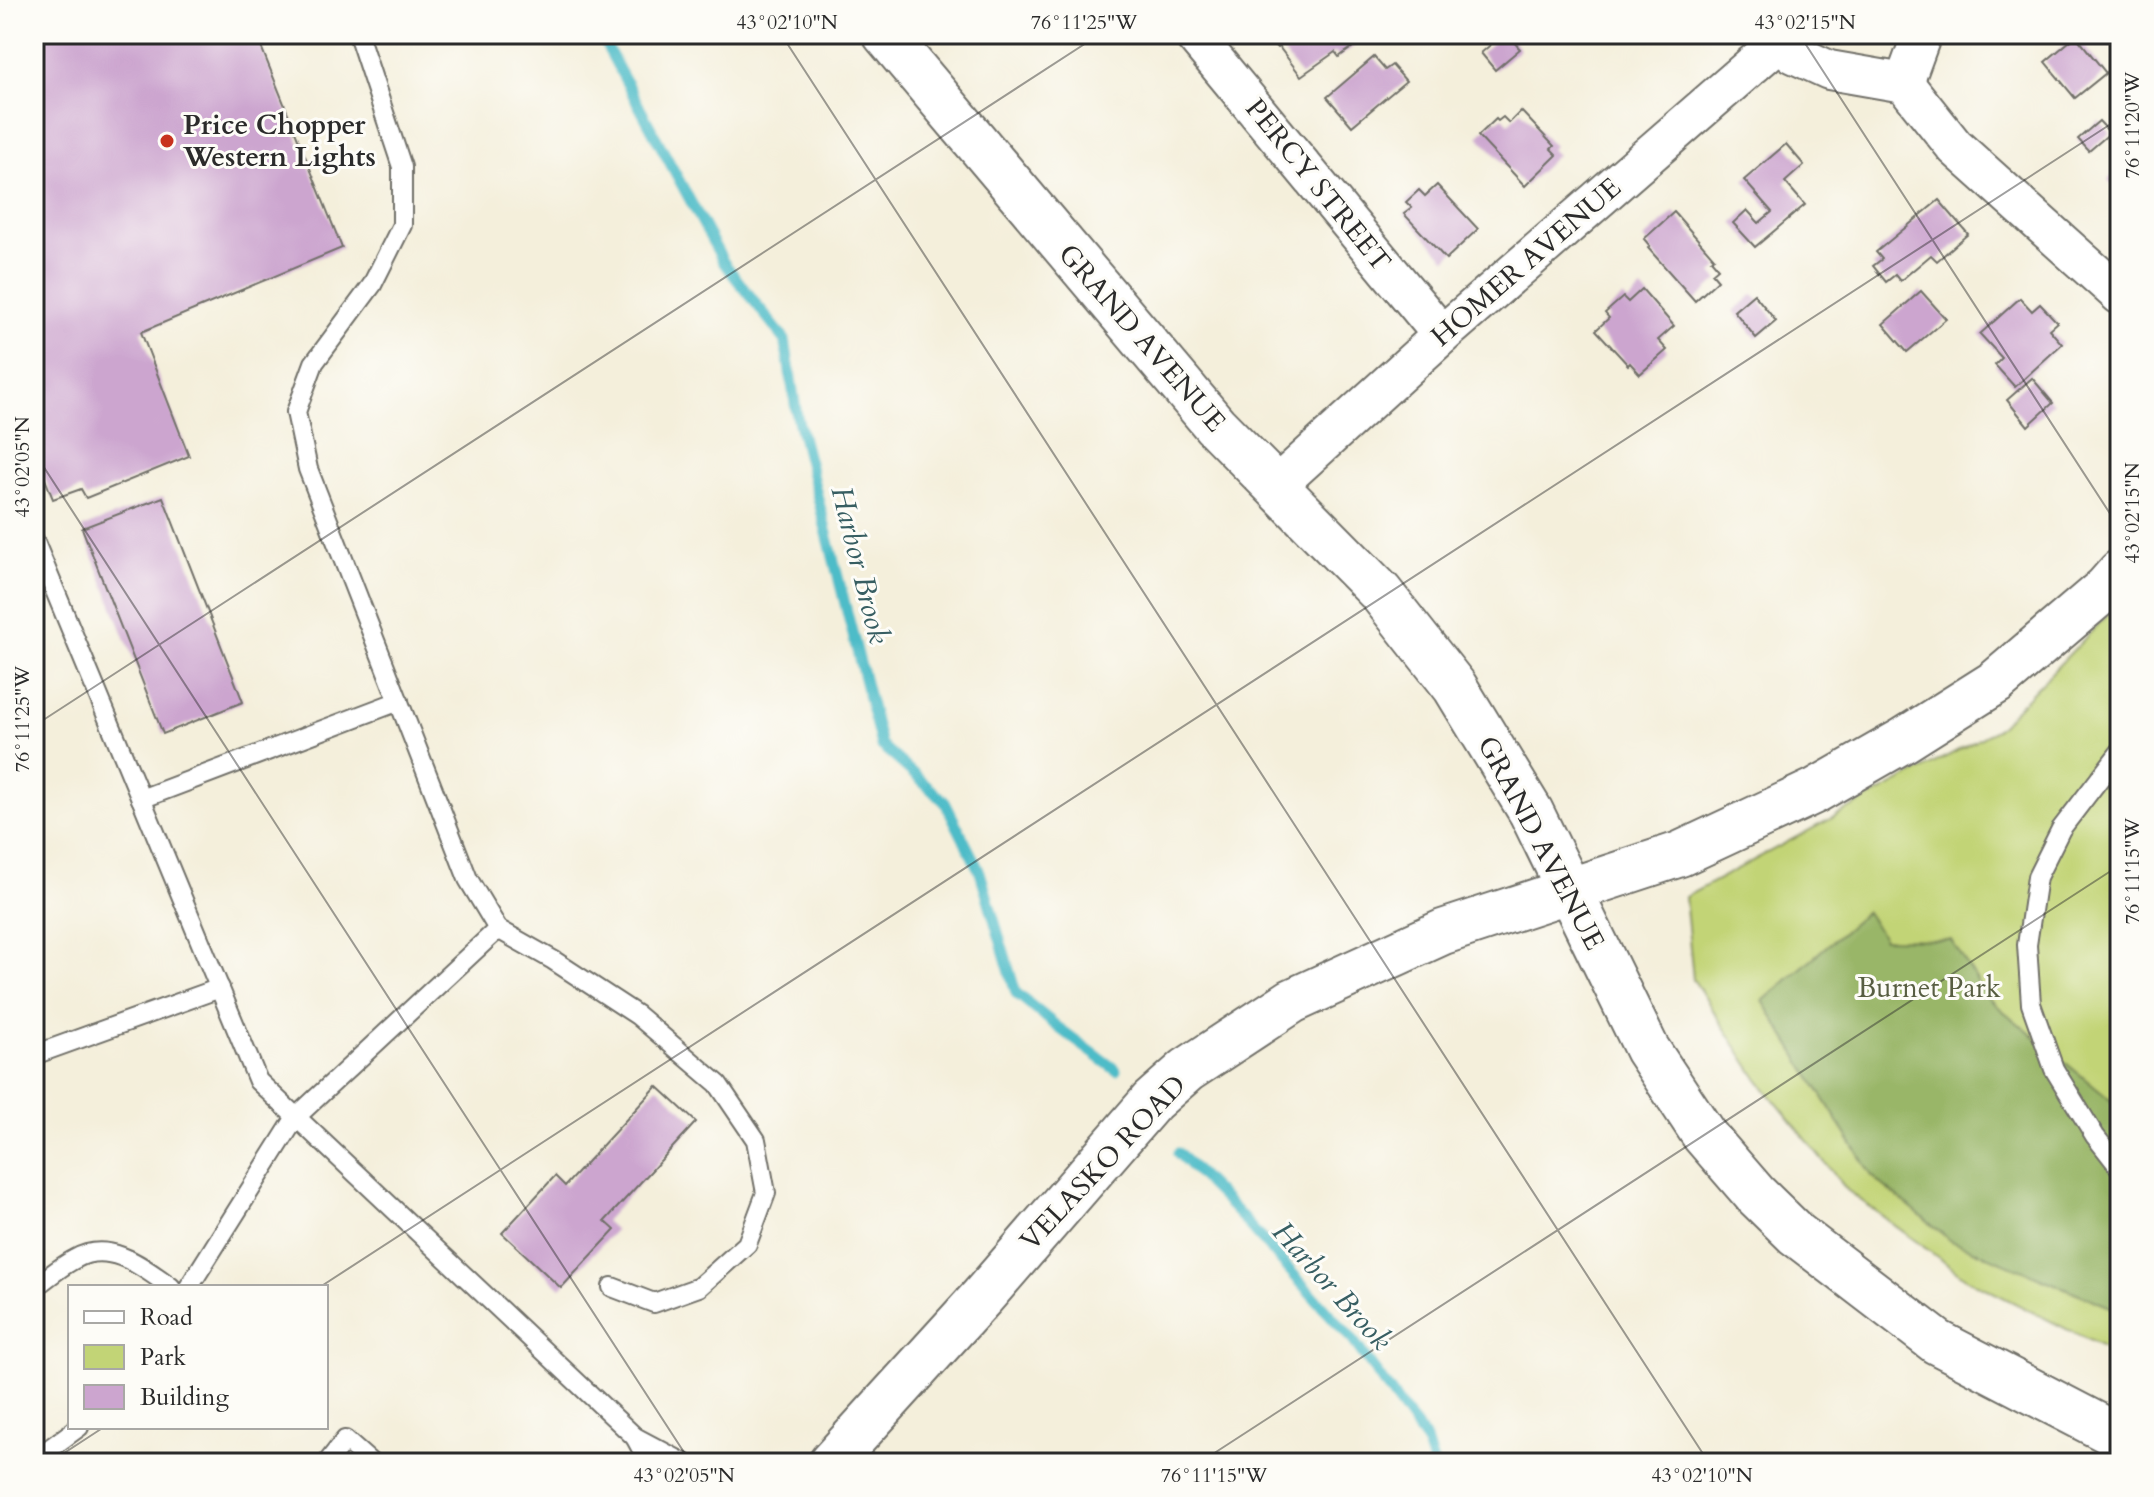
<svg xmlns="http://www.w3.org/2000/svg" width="2154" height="1497" font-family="Cardo,serif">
  <rect width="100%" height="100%" fill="#fdfcf7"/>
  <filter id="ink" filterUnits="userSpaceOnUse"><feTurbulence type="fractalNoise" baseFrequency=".0125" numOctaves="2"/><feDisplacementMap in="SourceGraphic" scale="16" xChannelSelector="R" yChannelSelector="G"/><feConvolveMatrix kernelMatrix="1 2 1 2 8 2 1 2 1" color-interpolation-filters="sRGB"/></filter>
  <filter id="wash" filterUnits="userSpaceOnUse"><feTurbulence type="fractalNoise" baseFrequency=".006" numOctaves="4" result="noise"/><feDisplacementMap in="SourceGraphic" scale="32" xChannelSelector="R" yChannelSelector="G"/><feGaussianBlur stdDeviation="1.8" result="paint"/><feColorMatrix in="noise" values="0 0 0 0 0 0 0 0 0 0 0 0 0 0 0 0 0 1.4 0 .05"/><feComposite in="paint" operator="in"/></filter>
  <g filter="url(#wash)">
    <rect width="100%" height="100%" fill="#f4efdb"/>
    <!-- green -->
    <path fill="#c2d476" stroke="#768050" stroke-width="2" d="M2120 602V1356L1967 1279 1847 1190 1758 1080 1693 979 1685 897 1996 730Z"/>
    <!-- forest -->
    <path fill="#99b667" stroke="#627049" stroke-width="2" d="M1866 912 1884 939 1951 940 1989 999 2120 1108V1311L1951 1241 1872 1176 1763 1001Z"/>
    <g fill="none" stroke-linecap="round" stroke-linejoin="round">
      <!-- stream -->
      <g stroke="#4ebcc8" stroke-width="11">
        <path d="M600 34 724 263 785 340 797 416 881 745 945 802 980 872 1016 993 1059 1028 1116 1070"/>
        <path d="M1178 1153 1236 1211 1352 1339 1426 1441 1433 1463"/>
      </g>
    </g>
    <g id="blocks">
      <!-- building -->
      <g fill="#cca5cf">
        <path d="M34 34H256L342 248 141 332 189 456 86 498 81 489 53 499 34 451Z"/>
        <path d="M1265 34H1358L1352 38 1357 44 1339 57 1335 52 1301 76 1279 47 1277 48Z"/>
        <path d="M1503 34H1507L1520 49 1495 70 1481 53Z"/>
        <path d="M2076 36 2106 73 2075 98 2045 62Z"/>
        <path d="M1374 57 1385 70 1392 65 1406 81 1352 126 1327 97Z"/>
        <path d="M1521 111 1554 146 1551 149 1557 155 1525 186 1478 136 1496 119 1498 121 1503 117 1509 123Z"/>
        <path d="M2099 121 2110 133 2089 151 2078 139Z"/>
        <path d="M1786 144 1804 165 1785 182 1805 205 1755 247 1733 223 1747 210 1759 223 1772 212 1744 180Z"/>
        <path d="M2120 167V191L2108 180Z"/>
        <path d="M1437 185 1478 229 1446 259 1404 214 1412 208 1406 202 1419 190 1425 196Z"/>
        <path d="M1939 200 1968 234 1937 261 1931 255 1900 281 1895 275 1886 282 1873 266 1882 259 1876 252Z"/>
        <path d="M1674 212 1714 258 1711 260 1718 268 1712 273 1718 280 1695 301 1648 248 1650 246 1644 239Z"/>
        <path d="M1642 289 1674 326 1658 340 1667 350 1640 374 1630 363 1628 365 1596 330 1609 318 1605 313 1623 297 1628 302Z"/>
        <path d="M1921 291 1946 319 1907 352 1883 324Z"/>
        <path d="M1754 294 1776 321 1756 338 1734 311Z"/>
        <path d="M2020 298 2032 311 2040 304 2057 322 2049 329 2062 344 2015 387 1995 365 2002 358 1980 334Z"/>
        <path d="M2032 378 2053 403 2028 426 2007 400Z"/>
        <path d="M163 497 243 702 163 734 82 528Z"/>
        <path d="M657 1086 696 1122 605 1221 615 1230 561 1288 502 1233 555 1176 565 1186Z"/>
      </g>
    </g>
  </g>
  <g filter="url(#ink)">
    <use href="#blocks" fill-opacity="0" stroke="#717069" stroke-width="2"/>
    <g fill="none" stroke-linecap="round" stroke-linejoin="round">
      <defs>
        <g id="service">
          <path d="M358 34 402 167V225L372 285 314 363 296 412 308 469 468 879 498 929 553 960 637 1015 718 1084 756 1140 766 1193 747 1244 699 1287 654 1303 612 1287"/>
          <path d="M34 540 258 1081 635 1437 684 1463"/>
          <path d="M2120 752 2061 829 2037 877 2027 945 2031 1004 2054 1069 2095 1136 2120 1168"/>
          <path d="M141 799 399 701"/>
          <path d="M34 1055 220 988"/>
          <path d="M189 1287 296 1117 498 929"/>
          <path d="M34 1288C47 1278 61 1266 75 1259 110 1239 144 1268 171 1287"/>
          <path d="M635 1437 649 1463"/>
          <path d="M34 1460 79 1427"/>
          <path d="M327 1463 345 1440 371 1463"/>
        </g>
        <g id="minor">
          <path d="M1193 34 1442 335"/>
          <path d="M1773 34 1794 54 1829 70 1904 83 1955 147 2120 295"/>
          <path d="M1904 83 1922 34"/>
          <path d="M1276 486 1442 335 1780 41"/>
        </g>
        <g id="tertiary">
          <path d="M885 34 1215 425 1380 592 1455 687 1531 812 1647 1049 1704 1135 1755 1194 1796 1234 1937 1342 2120 1437"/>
          <path d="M831 1463 983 1296 1152 1101 1187 1070 1292 1001 1443 932 1680 854 1815 791 1904 740 1996 682 2106 588 2120 572"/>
        </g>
      </defs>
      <!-- service casing -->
      <use href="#service" stroke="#717069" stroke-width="22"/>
      <!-- minor casing -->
      <use href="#minor" stroke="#717069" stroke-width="42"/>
      <!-- tertiary casing -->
      <use href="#tertiary" stroke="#717069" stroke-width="48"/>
      <!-- service -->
      <use href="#service" stroke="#fff" stroke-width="18"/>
      <!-- minor -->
      <use href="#minor" stroke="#fff" stroke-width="38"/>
      <!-- tertiary -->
      <use href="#tertiary" stroke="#fff" stroke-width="44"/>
    </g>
  </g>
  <!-- ticks -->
  <path fill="none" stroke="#2b2b2b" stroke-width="2" stroke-opacity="0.45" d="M781 34 1709 1463M1799 34 2120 529M34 452 691 1463M34 726 1100 34M320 1287 2120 118M49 1463 104 1427M1199 1463 2120 865"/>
  <!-- markers -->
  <circle fill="#c8321e" stroke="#fdfcf7" stroke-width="3" cx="167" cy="141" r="8"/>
  <g text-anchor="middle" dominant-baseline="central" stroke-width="6" stroke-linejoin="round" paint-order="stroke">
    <!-- poi labels -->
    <g font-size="28" font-weight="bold" fill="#2b2b2b" stroke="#fdfcf7" text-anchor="start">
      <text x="183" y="125">Price Chopper<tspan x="183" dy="32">Western Lights</tspan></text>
    </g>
    <!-- street labels -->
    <g font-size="28" fill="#2b2b2b" stroke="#fdfcf7">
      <text transform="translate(1318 185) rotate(51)">PERCY STREET</text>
      <text transform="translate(1526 262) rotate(-41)">HOMER AVENUE</text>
      <text transform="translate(1142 338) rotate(49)">GRAND AVENUE</text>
      <text transform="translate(1541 843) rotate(62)">GRAND AVENUE</text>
      <text transform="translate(1103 1163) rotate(-47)">VELASKO ROAD</text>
    </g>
    <!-- park labels -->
    <g font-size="28" fill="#585e42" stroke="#fdfcf7">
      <text x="1929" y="988">Burnet Park</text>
    </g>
    <!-- water labels -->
    <g font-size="30" font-style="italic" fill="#375e62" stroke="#fdfcf7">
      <text transform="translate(860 565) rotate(76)">Harbor Brook</text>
      <text transform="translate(1332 1286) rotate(48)">Harbor Brook</text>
    </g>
  </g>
  <!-- margin -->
  <rect width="2154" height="1497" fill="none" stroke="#fdfcf7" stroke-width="88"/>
  <!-- legend -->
  <rect x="68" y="1285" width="260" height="144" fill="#fdfcf7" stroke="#a9a8a5" stroke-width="2"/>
  <rect x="84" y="1311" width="40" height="12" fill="#ffffff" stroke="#a9a8a5" stroke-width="2"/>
  <text x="140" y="1325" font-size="24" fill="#2b2b2b">Road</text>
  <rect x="84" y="1345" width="40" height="24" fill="#c2d476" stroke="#a9a8a5" stroke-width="2"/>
  <text x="140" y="1365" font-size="24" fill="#2b2b2b">Park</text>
  <rect x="84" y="1385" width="40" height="24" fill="#cca5cf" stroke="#a9a8a5" stroke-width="2"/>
  <text x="140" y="1405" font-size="24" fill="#2b2b2b">Building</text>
  <rect x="44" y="44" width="2066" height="1409" fill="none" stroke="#2b2b2b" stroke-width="3"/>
  <g font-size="20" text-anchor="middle" fill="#2b2b2b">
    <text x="787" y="29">43°02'10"N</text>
    <text x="1084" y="29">76°11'25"W</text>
    <text x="1805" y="29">43°02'15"N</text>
    <text transform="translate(2132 125) rotate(-90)" y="7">76°11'20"W</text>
    <text transform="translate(22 467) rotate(-90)" y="7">43°02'05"N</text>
    <text transform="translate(2132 513) rotate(-90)" y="7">43°02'15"N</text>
    <text transform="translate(22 719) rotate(-90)" y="7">76°11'25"W</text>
    <text transform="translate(2132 871) rotate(-90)" y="7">76°11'15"W</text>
    <text x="684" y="1482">43°02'05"N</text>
    <text x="1214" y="1482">76°11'15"W</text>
    <text x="1702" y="1482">43°02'10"N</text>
  </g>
</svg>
